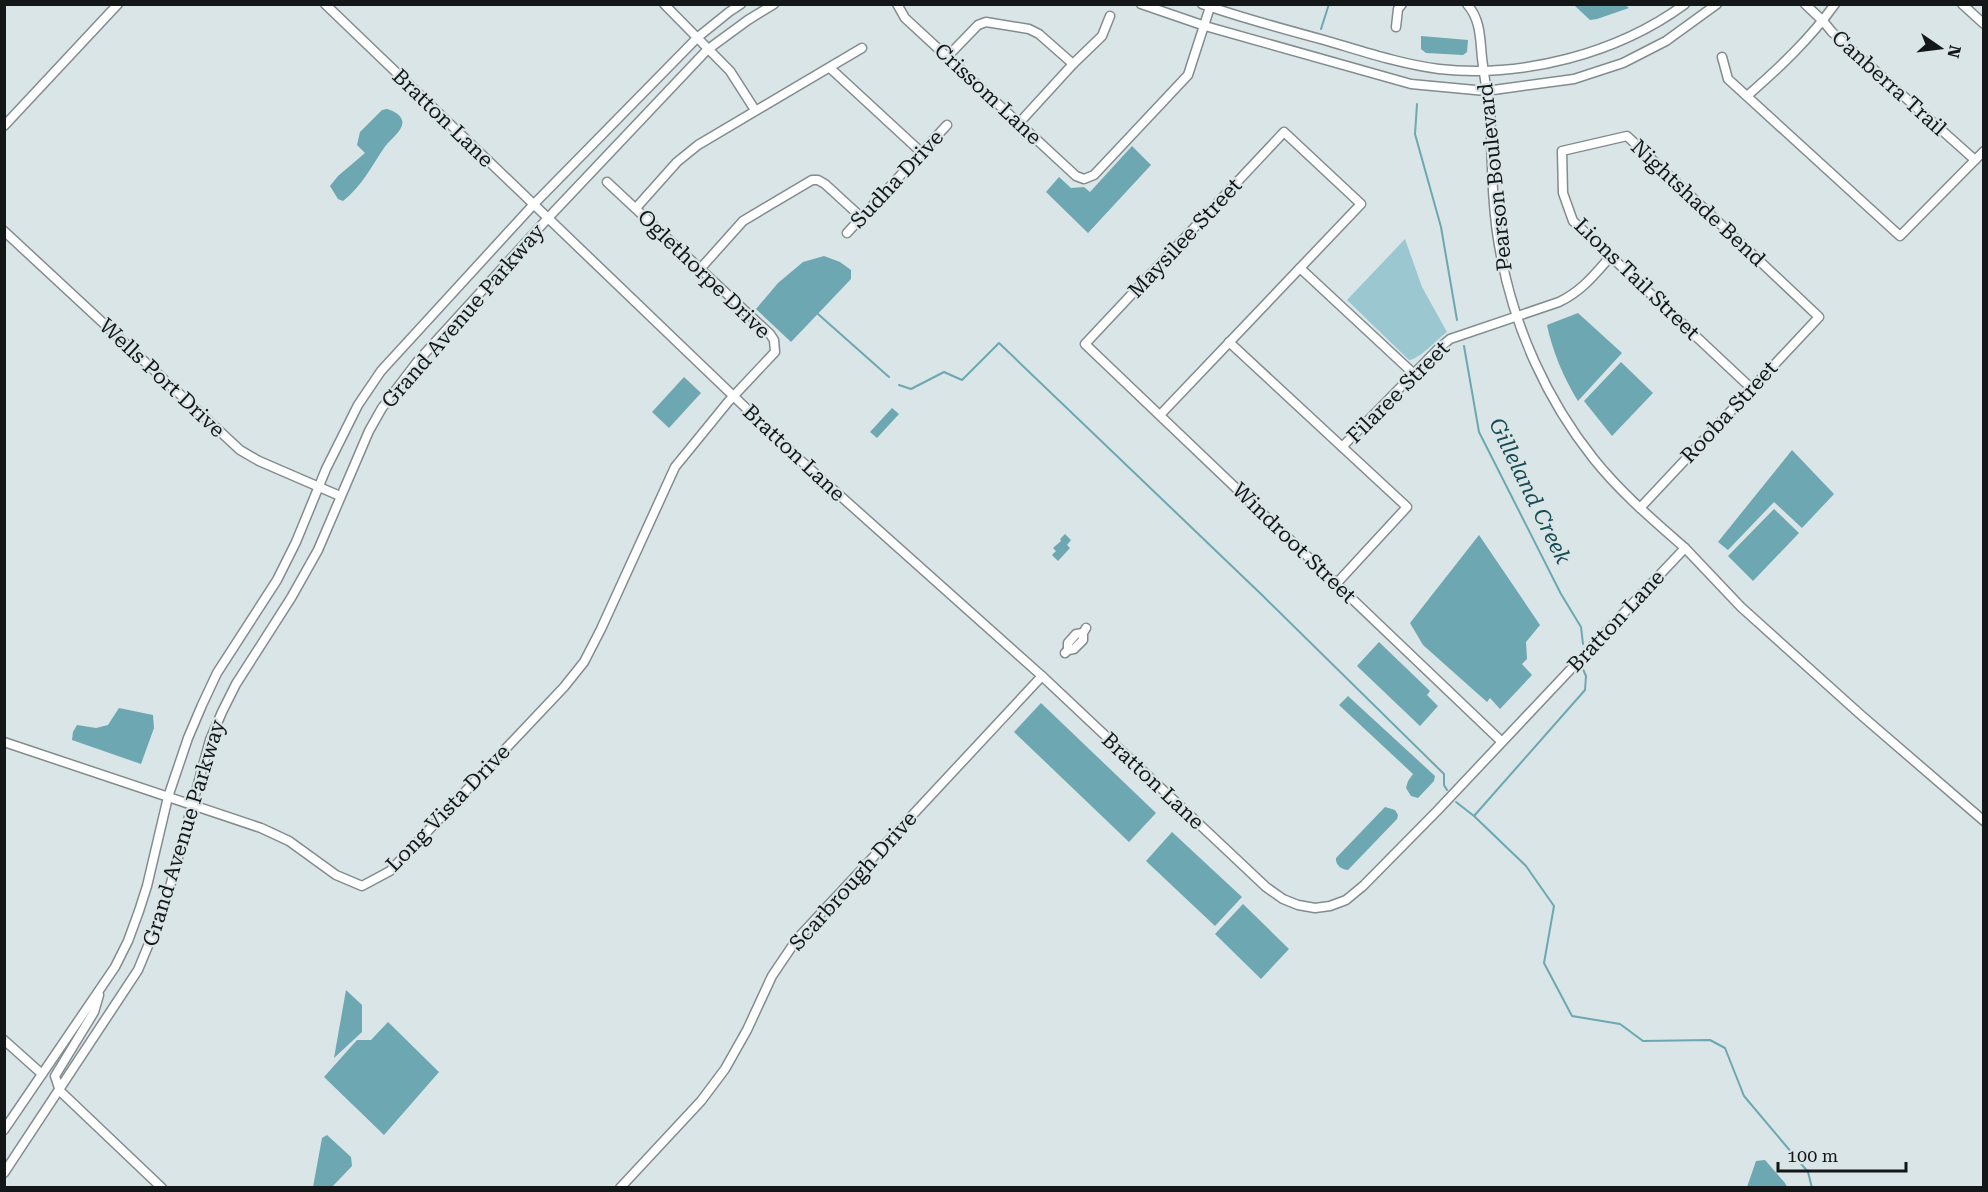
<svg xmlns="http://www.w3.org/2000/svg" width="1988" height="1192" font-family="'Roboto Serif',serif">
  <rect width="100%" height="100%" fill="#dae5e7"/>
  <!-- green -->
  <path fill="#9bc8d0" d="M1405 239 1422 287 1447 332C1437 339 1419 360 1409 360L1347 300Z"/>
  <!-- water -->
  <g fill="#6ca7b2">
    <path d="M1574 5H1625L1629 8 1597 19 1590 20Z"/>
    <path d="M1421 36 1468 40 1467 52 1463 55 1426 53 1421 49Z"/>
    <path d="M387 109C393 111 399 113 402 120 405 130 389 140 384 148 371 167 362 186 343 201L338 199 330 186 338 176 365 153 357 145 360 132 382 110Z"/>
    <path d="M1132 146 1151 165 1088 233 1046 192 1059 177 1071 188 1084 187 1090 192Z"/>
    <path d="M824 256 840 262 851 270V279L791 342 756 309 778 283 803 262Z"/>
    <path d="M1578 313 1622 353 1578 401C1564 379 1552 350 1547 325Z"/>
    <path d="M1621 362 1653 393 1612 436 1584 401Z"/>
    <path d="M684 377 701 393 669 428 652 412Z"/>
    <path d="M892 408 899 414 877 438 870 432Z"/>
    <path d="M1792 450 1834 494 1802 528 1774 502 1728 550 1718 542Z"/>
    <path d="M1774 509 1799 533 1753 581 1728 556Z"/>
    <path d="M1065 534 1071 540 1067 545 1070 548 1058 561 1052 555 1056 551 1053 548 1061 541 1060 539Z"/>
    <path d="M1479 535 1540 625 1526 642 1527 659 1522 664 1532 675 1500 709 1490 698 1487 702 1423 645 1410 623Z"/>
    <path d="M1379 642 1430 691 1427 695 1438 706 1420 726 1357 666Z"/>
    <path d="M1348 696 1435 776 1434 781 1418 798 1411 796 1406 788 1408 781 1413 774 1339 705Z"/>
    <path d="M1041 703 1156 813 1129 842 1014 732Z"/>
    <path d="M119 708 153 715 154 728 141 764 72 740 73 732 77 725 96 728 108 725Z"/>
    <path d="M1385 807 1395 810 1398 815 1397 819 1348 870C1342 870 1335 865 1336 858Z"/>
    <path d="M1172 832 1242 897 1215 926 1146 861Z"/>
    <path d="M1243 904 1289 949 1261 979 1215 934Z"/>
    <path d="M346 990 362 1005V1032L334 1058Z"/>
    <path d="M388 1022 439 1072 384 1135 324 1077 357 1040H371Z"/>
    <path d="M327 1135 351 1157 352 1166 332 1187H313L322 1138Z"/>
    <path d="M1765 1160 1785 1183 1787 1187H1747L1756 1161Z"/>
  </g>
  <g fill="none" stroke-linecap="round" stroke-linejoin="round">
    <!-- stream -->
    <g stroke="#6ca7b2" stroke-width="2">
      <path d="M1321 29 1329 4"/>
      <path d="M1417 104 1415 134 1441 227 1457 320"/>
      <path d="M818 314 889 377"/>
      <path d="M1464 346 1479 432 1561 594 1581 627 1583 644"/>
      <path d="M899 385 911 389 944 372 962 380 999 343 1262 595 1444 774V785L1447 790"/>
      <path d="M1582 667 1586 676 1585 690 1474 816 1526 866 1554 906 1544 963 1572 1016 1620 1024 1643 1041 1710 1040 1725 1048 1744 1096 1808 1172 1812 1188"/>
      <path d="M1456 802 1474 816"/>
    </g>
    <defs>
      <g id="minor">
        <path d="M325 4 799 459 1042 676 1266 887 1283 899 1298 905 1315 908 1330 906 1346 900 1363 886 1437 811 1685 548 1741 607 1861 715 1984 821"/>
        <path d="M664 4 730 71 755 110"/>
        <path d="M897 4 905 18 1076 176 1084 179 1094 175 1188 75 1210 7"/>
        <path d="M1141 4 1205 26 1411 84 1486 91 1574 79 1623 63 1666 41 1717 4"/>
        <path d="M1202 4C1242 18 1283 29 1324 40 1362 51 1400 64 1439 69 1523 78 1617 54 1685 4"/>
        <path d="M1467 4C1481 20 1480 39 1482 58 1484 74 1486 90 1490 105 1492 155 1491 207 1501 256 1515 329 1547 400 1593 458 1620 492 1653 520 1685 548"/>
        <path d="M1805 4 1823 21 1832 32 1975 160"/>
        <path d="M1962 4 1984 24"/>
        <path d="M1396 27 1398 9 1402 4"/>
        <path d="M948 56 978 25 986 22 1029 29 1039 34 1073 64"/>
        <path d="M1722 57 1728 79 1900 236 1984 151"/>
        <path d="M830 68 921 152"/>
        <path d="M1747 96C1779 68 1810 39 1835 4"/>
        <path d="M1020 122 1073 64 1102 36 1110 16"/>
        <path d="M4 126 118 4"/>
        <path d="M636 208 677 162 698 145 862 48"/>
        <path d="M4 231 240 450 259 461 340 496"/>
        <path d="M847 233 947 125"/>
        <path d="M1300 268 1414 374"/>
        <path d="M700 269 743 221 812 180H818L825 184 861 217"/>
        <path d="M1229 342 1407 507 1336 584"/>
        <path d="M1160 415 1361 204 1284 132 1085 344 1502 742"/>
        <path d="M1342 447 1437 350 1450 339 1559 302C1582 291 1594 275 1610 257"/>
        <path d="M1640 508 1819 317 1627 136 1562 151 1563 193 1573 221 1751 388"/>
        <path d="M1068 650V643L1076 634 1083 633"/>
        <path d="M1065 653 1068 650 1074 649 1083 640V633L1086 628"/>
        <path d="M4 742 261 828 289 841 336 875 362 886 390 871 564 687 584 662 601 629 675 467 728 402 775 352 774 340 770 334 607 182"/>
        <path d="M99 995 94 1012 55 1076 60 1091 162 1188"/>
        <path d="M4 1040 42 1074"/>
        <path d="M4 1130 115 967 128 941 139 911 147 886 168 797 188 738 202 705 217 673 277 580 296 542 326 469 358 405 381 371 534 204 698 37 729 12 741 4"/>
        <path d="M4 1173 138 970 165 905 210 740 222 712 236 684 291 598 318 550 369 431 382 408 417 362 548 218 707 50 748 20 774 4"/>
        <path d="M620 1188 701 1101 725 1069 747 1030 772 976 797 939 1042 676"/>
      </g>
    </defs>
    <!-- minor casing -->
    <use href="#minor" stroke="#828c8e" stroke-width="11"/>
    <!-- minor -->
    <use href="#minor" stroke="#fff" stroke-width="8"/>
  </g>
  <g text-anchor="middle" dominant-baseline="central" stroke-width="4.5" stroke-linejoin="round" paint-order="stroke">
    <!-- street labels -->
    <g font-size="21" fill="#131718" stroke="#dae5e7">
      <text transform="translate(1889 83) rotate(42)">Canberra Trail</text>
      <text transform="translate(988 94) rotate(43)">Crissom Lane</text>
      <text transform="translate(443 118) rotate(44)">Bratton Lane</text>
      <text transform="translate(1495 177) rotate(-96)">Pearson Boulevard</text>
      <text transform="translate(897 179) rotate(-47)">Sudha Drive</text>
      <text transform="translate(1698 203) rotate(43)">Nightshade Bend</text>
      <text transform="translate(1185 238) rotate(-47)">Maysilee Street</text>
      <text transform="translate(704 274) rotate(44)">Oglethorpe Drive</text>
      <text transform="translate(1637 279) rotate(44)">Lions Tail Street</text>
      <text transform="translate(463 316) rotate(-49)">Grand Avenue Parkway</text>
      <text transform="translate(162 378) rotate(43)">Wells Port Drive</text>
      <text transform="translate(1398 392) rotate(-45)">Filaree Street</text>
      <text transform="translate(1729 412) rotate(-47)">Rooba Street</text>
      <text transform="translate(794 453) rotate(43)">Bratton Lane</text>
      <text transform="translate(1294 543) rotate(44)">Windroot Street</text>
      <text transform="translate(1616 621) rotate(-47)">Bratton Lane</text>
      <text transform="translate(1153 781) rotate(43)">Bratton Lane</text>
      <text transform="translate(448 808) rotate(-46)">Long Vista Drive</text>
      <text transform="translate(184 833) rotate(-73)">Grand Avenue Parkway</text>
      <text transform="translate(853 881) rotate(-48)">Scarbrough Drive</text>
    </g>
    <!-- water labels -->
    <g font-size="22" font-style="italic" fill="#154b53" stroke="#dae5e7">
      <text transform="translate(1530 491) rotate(64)">Gilleland Creek</text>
    </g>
  </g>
  <!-- border -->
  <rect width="1988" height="1192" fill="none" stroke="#131718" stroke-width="12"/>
  <!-- north arrow -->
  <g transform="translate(1940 48) rotate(104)" stroke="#dae5e7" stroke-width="4.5" paint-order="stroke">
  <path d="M0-4.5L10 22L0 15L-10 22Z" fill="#131718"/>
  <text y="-9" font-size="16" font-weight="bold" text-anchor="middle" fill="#131718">N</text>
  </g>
  <!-- scale -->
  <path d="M1778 1162v9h128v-9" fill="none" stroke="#131718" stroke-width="3"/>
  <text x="1787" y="1162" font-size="18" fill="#131718" stroke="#dae5e7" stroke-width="4.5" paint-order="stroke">100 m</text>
</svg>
